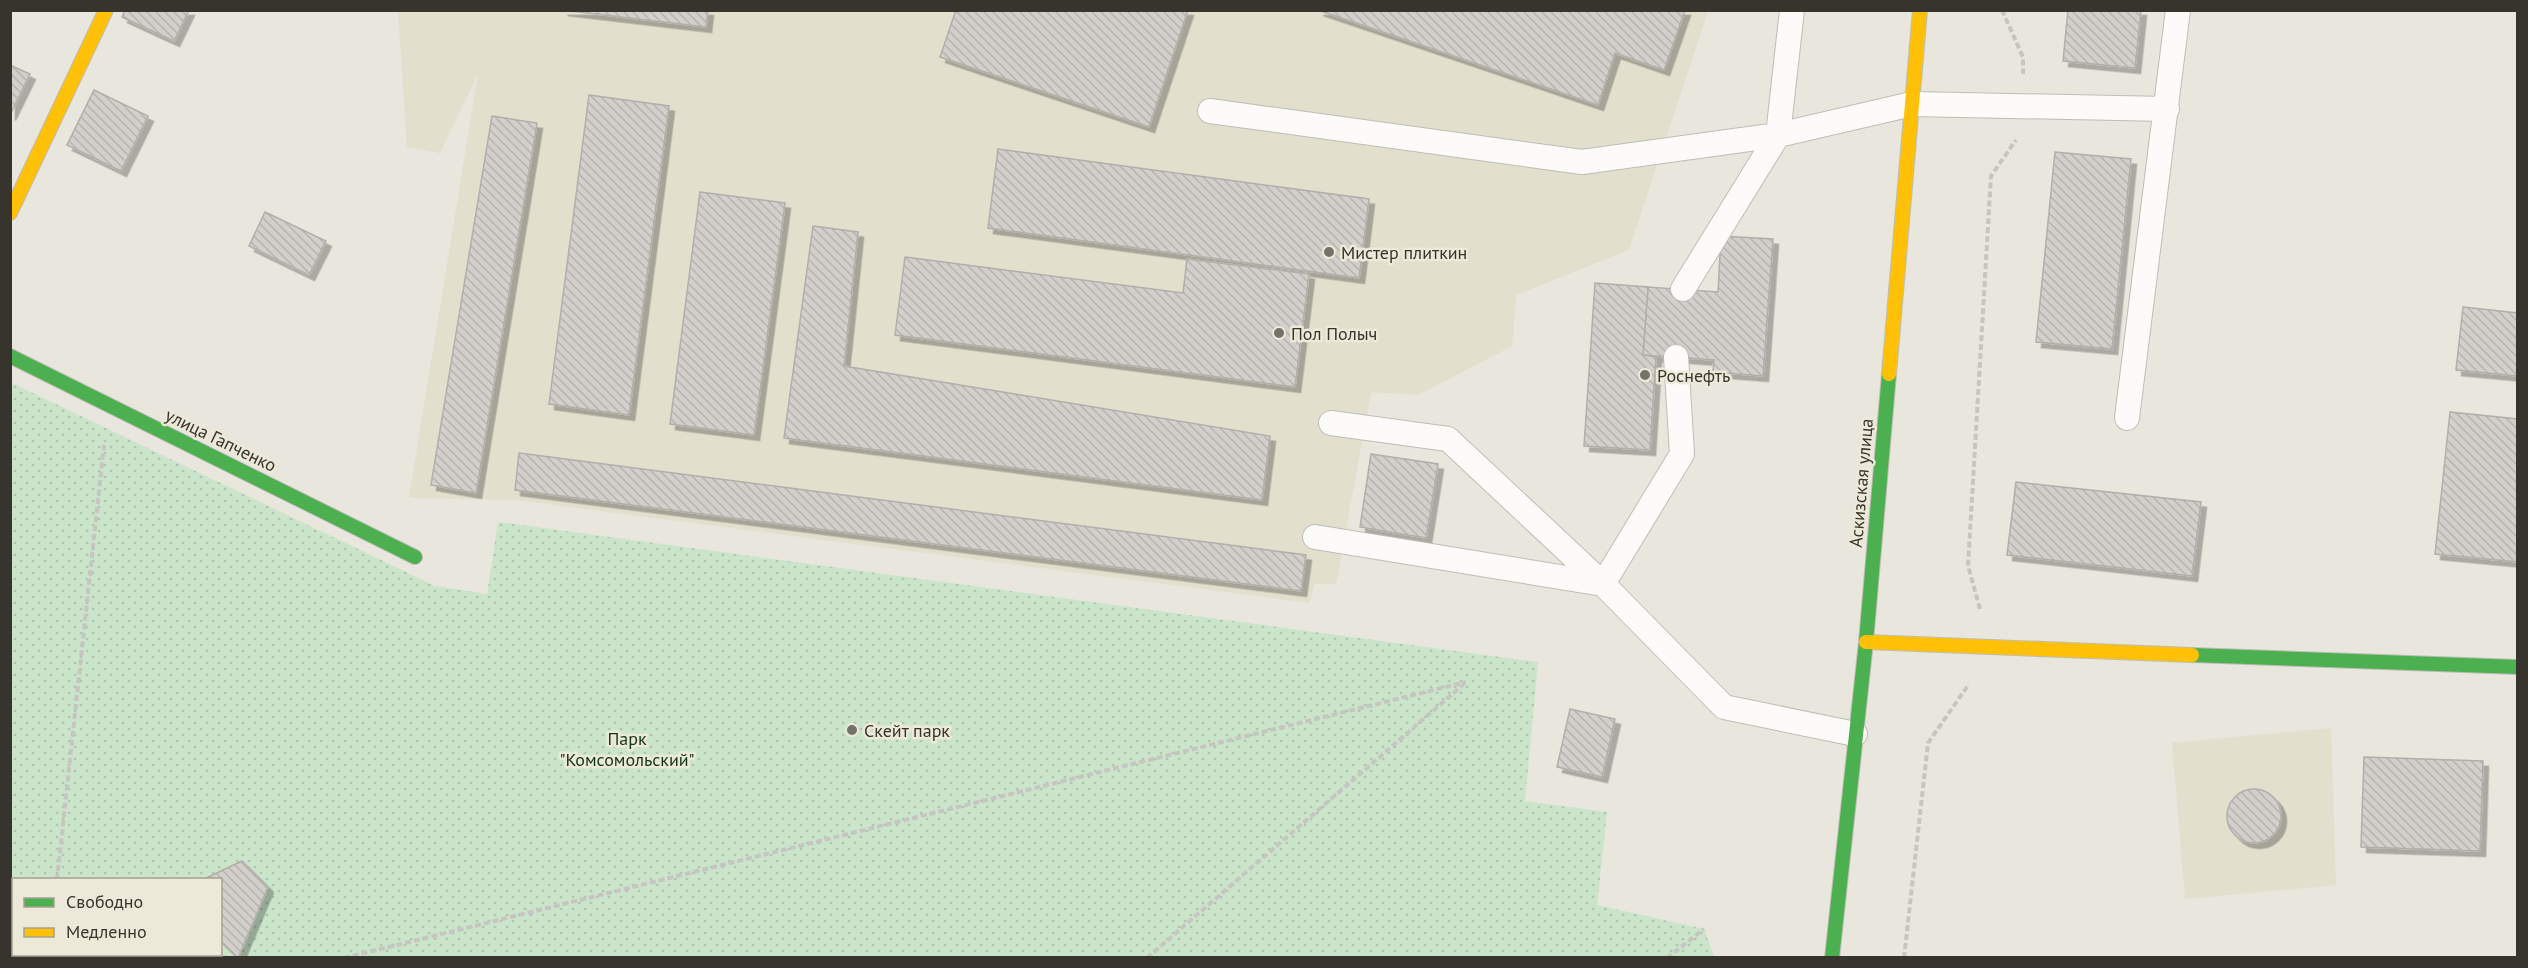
<svg xmlns="http://www.w3.org/2000/svg" width="2528" height="968" font-family="'PT Sans',sans-serif">
  <defs>
    <pattern id="park-dots" width="8" height="8" patternUnits="userSpaceOnUse" patternTransform="scale(1.5)"><rect width="8" height="8" fill="#cbe5ca"/><path d="M2 2h.1M6 6h.1" fill="none" stroke="#afc5ae" stroke-width="1.8" stroke-linecap="round"/></pattern>
    <pattern id="building-back-hatch" width="6" height="6" patternUnits="userSpaceOnUse" patternTransform="scale(1.5)"><rect width="6" height="6" fill="#d3d0cc"/><path d="M-1 5l2 2M0 0l6 6M5-1l2 2" fill="none" stroke="#b6b3b0"/></pattern>
    <filter id="shadow"><feDropShadow dx="5.5" dy="5.5" stdDeviation="0" flood-color="#0004"/></filter>
  </defs>
  <rect width="100%" height="100%" fill="#e8e6dd"/>
  <!-- built -->
  <g fill="#e2dfcd">
    <path d="M398 11H1708L1629 250 1516 295 1512 346 1418 395 1371 392 1336 584H1314L1310 603 516 500 409 498 478 74 440 153 407 147Z"/>
    <path d="M2331 728 2336 885 2185 899 2172 743Z"/>
  </g>
  <!-- park -->
  <path fill="url(#park-dots)" fill-rule="evenodd" d="M10 382 435 586 487 594 498 522 1538 662 1525 801 1607 812 1597 905 1704 929 1714 957H11ZM14 880H220V954H14Z"/>
  <!-- building -->
  <g fill="url(#building-back-hatch)" stroke="#b2aeab" stroke-width="1.5" filter="url(#shadow)">
    <path d="M125 10H189L174 41 122 17Z"/>
    <path d="M562 10H708L706 27Z"/>
    <path d="M956 10H1188L1149 127 940 57Z"/>
    <path d="M1318 10H1685L1664 70 1615 53 1598 105Z"/>
    <path d="M2068 10H2141L2135 68 2063 61Z"/>
    <path d="M10 65 30 74 10 115Z"/>
    <path d="M94 90 148 116 121 171 67 145Z"/>
    <path d="M589 95 669 106 629 415 549 404Z"/>
    <path d="M492 116 537 123 476 493 431 485Z"/>
    <path d="M998 149 1369 199 1359 278 988 228Z"/>
    <path d="M2055 152 2131 159 2112 349 2036 342Z"/>
    <path d="M700 192 785 203 754 435 670 424Z"/>
    <path d="M265 212 326 241 309 275 249 246Z"/>
    <path d="M813 226 858 232 844 366 1270 436 1262 500 784 438Z"/>
    <path d="M1721 236 1773 239 1763 376 1713 372 1714 360 1643 355 1648 287 1718 292Z"/>
    <path d="M905 257 1183 293 1187 259 1309 274 1295 387 895 335Z"/>
    <path d="M1595 283 1648 287 1643 355 1656 357 1650 450 1584 446Z"/>
    <path d="M2463 307 2518 313V376L2456 370Z"/>
    <path d="M2450 412 2518 419V562L2435 554Z"/>
    <path d="M519 453 1306 555 1301 591 515 490Z"/>
    <path d="M1371 454 1438 464 1426 538 1360 527Z"/>
    <path d="M2016 482 2201 502 2192 576 2007 555Z"/>
    <path d="M1570 709 1615 719 1602 777 1557 767Z"/>
    <path d="M2364 757 2483 761 2480 851 2361 847Z"/>
    <circle cx="2254" cy="816" r="27"/>
    <path d="M242 861 268 887 238 958 220 941V880H202Z"/>
  </g>
  <g fill="none" stroke-linecap="round" stroke-linejoin="round">
    <defs>
      <g id="lane">
        <path d="M1210 111 1582 162 1778 135 1792 10"/>
        <path d="M1683 289 1778 135 1912 104 2167 109"/>
        <path d="M2127 418 2178 10"/>
        <path d="M1331 423 1448 439 1603 584 1682 454 1676 357"/>
        <path d="M1315 537 1603 584 1724 707 1855 734"/>
      </g>
      <g id="fast">
        <path d="M10 356 415 557"/>
        <path d="M2192 655 2518 667"/>
        <path d="M1832 958 1866 642 1889 374"/>
      </g>
      <g id="slow">
        <path d="M10 213 106 10"/>
        <path d="M1889 374 1920 10"/>
        <path d="M1866 642 2192 655"/>
      </g>
    </defs>
    <!-- lane casing -->
    <use href="#lane" stroke="#bebdb6" stroke-width="26"/>
    <!-- fast casing -->
    <use href="#fast" stroke="#bebdb6" stroke-width="16"/>
    <!-- slow casing -->
    <use href="#slow" stroke="#bebdb6" stroke-width="16"/>
    <!-- path -->
    <g stroke="#c6c5c2" stroke-width="4" stroke-dasharray="6 3" stroke-linecap="butt">
      <path d="M2002 10 2023 57V74"/>
      <path d="M1980 609 1968 566 1991 176 2016 140"/>
      <path d="M57 880 104 445"/>
      <path d="M49 958V954"/>
      <path d="M344 958 1466 682"/>
      <path d="M1147 958 1464 684"/>
      <path d="M1667 958 1704 929"/>
      <path d="M1904 958 1928 743 1969 684"/>
    </g>
    <!-- lane -->
    <use href="#lane" stroke="#fcfbfa" stroke-width="24"/>
    <!-- fast -->
    <use href="#fast" stroke="#4caf50" stroke-width="14"/>
    <!-- slow -->
    <use href="#slow" stroke="#ffc107" stroke-width="14"/>
  </g>
  <!-- markers -->
  <g fill="#74726b" stroke="#ede9d8" stroke-width="2">
    <circle cx="1329" cy="252" r="6"/>
    <circle cx="1279" cy="333" r="6"/>
    <circle cx="1645" cy="375" r="6"/>
    <circle cx="852" cy="730" r="6"/>
  </g>
  <g text-anchor="middle" dominant-baseline="central" stroke-width="5" stroke-linejoin="round" paint-order="stroke">
    <!-- poi labels -->
    <g font-size="18" fill="#36342d" stroke="#ede9d8" text-anchor="start">
      <text x="1341" y="252">Мистер плиткин</text>
      <text x="1291" y="333">Пол Полыч</text>
      <text x="1657" y="375">Роснефть</text>
      <text x="864" y="730">Скейт парк</text>
    </g>
    <!-- street labels -->
    <g font-size="18" fill="#36342d" stroke="#ede9d8">
      <text transform="translate(221 440) rotate(26)">улица Гапченко</text>
      <text transform="translate(1861 483) rotate(-85)">Аскизская улица</text>
    </g>
    <!-- park labels -->
    <g font-size="18" fill="#12341a" stroke="#ede9d8">
      <text x="627" y="738">Парк<tspan x="627" dy="21">"Комсомольский"</tspan></text>
    </g>
  </g>
  <!-- border -->
  <rect width="2528" height="968" fill="none" stroke="#36342d" stroke-width="24"/>
  <!-- legend -->
  <rect x="12" y="878" width="210" height="78" fill="#ede9d8" stroke="#a4a194" stroke-width="1.5"/>
  <rect x="24" y="898" width="30" height="9" fill="#4caf50" stroke="#a4a194" stroke-width="1.5"/>
  <text x="66" y="908" font-size="18" fill="#36342d">Свободно</text>
  <rect x="24" y="928" width="30" height="9" fill="#ffc107" stroke="#a4a194" stroke-width="1.5"/>
  <text x="66" y="938" font-size="18" fill="#36342d">Медленно</text>
</svg>
